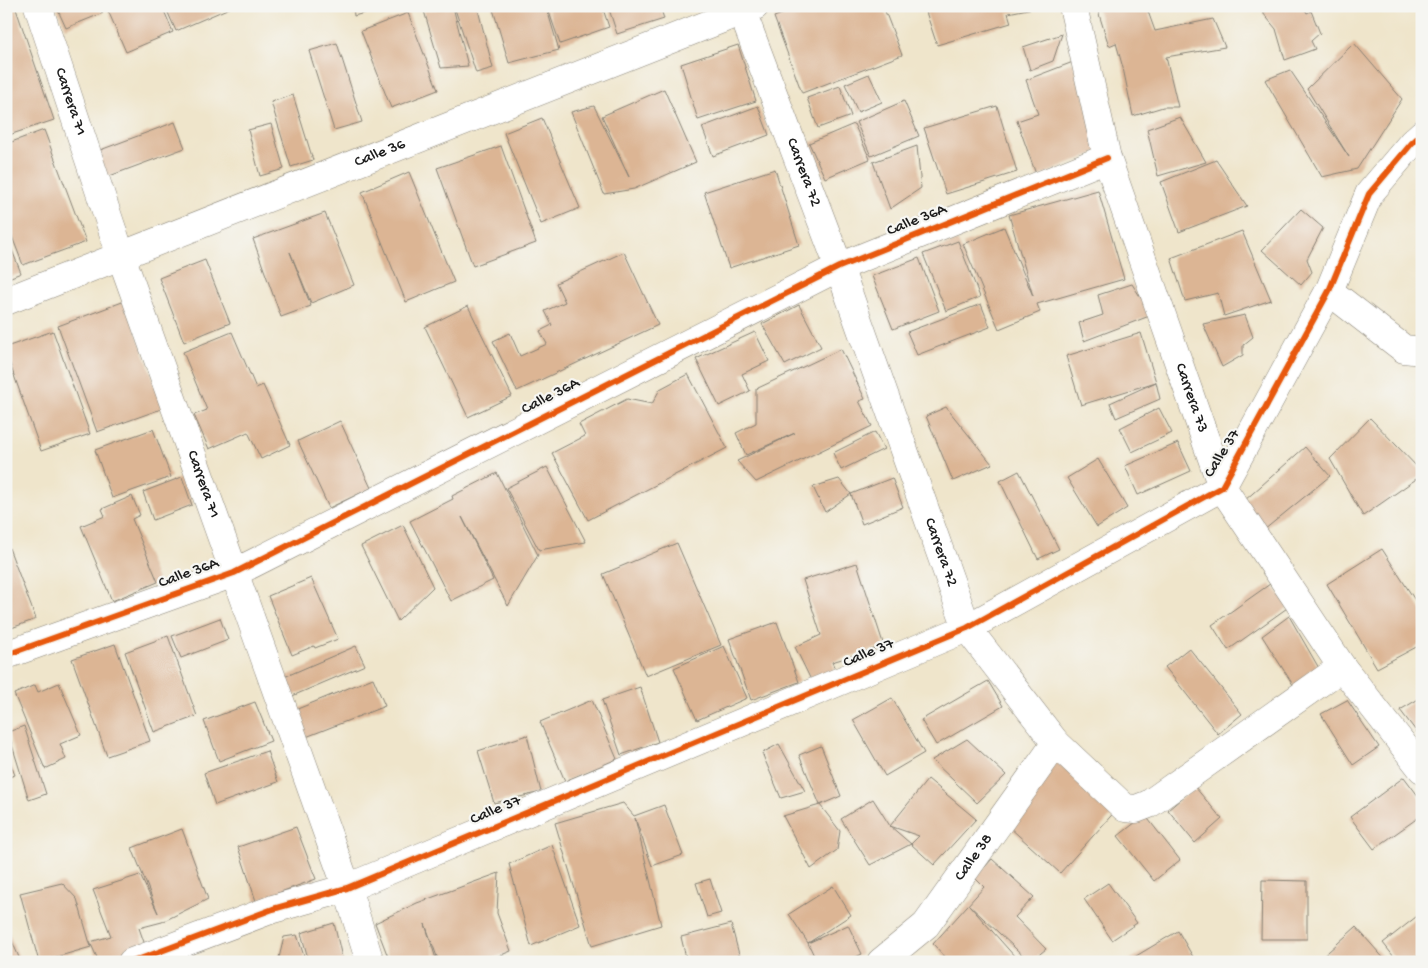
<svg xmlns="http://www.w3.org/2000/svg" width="1428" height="968" font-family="'Gochi Hand',sans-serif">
  <rect width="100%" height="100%" fill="#f6f6f2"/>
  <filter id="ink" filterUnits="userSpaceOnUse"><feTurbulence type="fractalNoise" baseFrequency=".02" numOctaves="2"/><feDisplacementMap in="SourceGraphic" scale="10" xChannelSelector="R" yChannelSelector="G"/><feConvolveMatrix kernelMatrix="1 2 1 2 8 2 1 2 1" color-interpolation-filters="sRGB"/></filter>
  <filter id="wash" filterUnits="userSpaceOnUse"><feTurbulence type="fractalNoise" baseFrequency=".0096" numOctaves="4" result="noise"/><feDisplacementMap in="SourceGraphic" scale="20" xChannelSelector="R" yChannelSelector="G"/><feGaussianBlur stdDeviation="1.12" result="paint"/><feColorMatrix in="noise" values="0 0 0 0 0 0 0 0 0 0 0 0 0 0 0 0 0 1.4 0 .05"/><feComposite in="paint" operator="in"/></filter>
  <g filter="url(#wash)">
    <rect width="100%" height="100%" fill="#efe5cb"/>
    <g id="blocks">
      <!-- building -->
      <g fill="#dcb594">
        <path d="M6 6H15L54 120 6 136Z"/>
        <path d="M56 6H100L103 13 66 28Z"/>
        <path d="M106 6H162L173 32 126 52Z"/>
        <path d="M165 6H234L176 31Z"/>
        <path d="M353 6H385V7L354 16Z"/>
        <path d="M454 6H477L493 68 476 73Z"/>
        <path d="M492 6H546L559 50 509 63Z"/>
        <path d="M547 6H602L609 27 560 44Z"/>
        <path d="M608 6H660L664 19 617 34Z"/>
        <path d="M803 6H883L902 55 802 93 774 17Z"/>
        <path d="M924 6H1038V7L1008 13 1011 23 937 45Z"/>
        <path d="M1105 6H1146L1155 31 1213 19 1225 47 1166 57 1178 107H1163L1133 116 1123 68 1116 43 1109 46 1097 8Z"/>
        <path d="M1273 6H1303L1307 13 1311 11 1320 33 1311 41 1315 49 1285 60 1276 29 1263 13Z"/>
        <path d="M453 7 468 66 441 68 424 11Z"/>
        <path d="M408 13 438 90 391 108 361 31Z"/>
        <path d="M1062 34 1053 61 1030 70 1023 47Z"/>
        <path d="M337 43 362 122 334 130 309 51Z"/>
        <path d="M1354 43 1402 99 1357 169 1322 177 1265 80 1290 70 1349 157 1307 89Z"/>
        <path d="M738 45 756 101 698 120 681 64Z"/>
        <path d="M1073 62 1102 150 1037 177 1017 121 1038 114 1026 80Z"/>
        <path d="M869 74 882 102 858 112 845 84Z"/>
        <path d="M840 86 851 116 818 128 807 98Z"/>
        <path d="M664 89 696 162 634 189 604 194 571 112 594 106 629 177 602 116Z"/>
        <path d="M293 95 313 160 291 167 271 102Z"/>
        <path d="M904 101 919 136 871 156 856 122Z"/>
        <path d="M758 106 769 135 713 156 702 127Z"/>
        <path d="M997 106 1017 172 946 194 924 128Z"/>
        <path d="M1180 117 1206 162 1158 176 1147 129Z"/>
        <path d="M542 118 580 208 541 224 504 133Z"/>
        <path d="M175 122 185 148 104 178 95 152Z"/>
        <path d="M271 124 284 169 260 176 248 130Z"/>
        <path d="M854 124 870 159 825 178 809 143Z"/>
        <path d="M44 130 86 242 23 265 6 221V144Z"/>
        <path d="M501 146 536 243 473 266 437 168Z"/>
        <path d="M917 146 921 188 890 209 873 162Z"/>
        <path d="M1216 160 1247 206 1179 232 1161 182Z"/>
        <path d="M775 169 799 245 729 268 704 192Z"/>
        <path d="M409 172 454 282 406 302 362 192Z"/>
        <path d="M1098 190 1124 279 1037 304 1040 312 999 329 963 244 1004 227 1033 296 1009 215Z"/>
        <path d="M1301 209 1323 228 1307 259 1312 272 1301 285 1262 250Z"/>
        <path d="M325 213 354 285 311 303 290 252 311 306 281 317 253 239Z"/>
        <path d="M1242 231 1271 300 1224 316 1218 293 1185 301 1171 258Z"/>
        <path d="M6 235 21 273 6 279Z"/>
        <path d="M958 241 980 297 946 311 923 254Z"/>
        <path d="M624 252 658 325 517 391 493 341 510 333 520 356 547 344 540 331 552 325 545 311 565 302 556 283Z"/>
        <path d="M919 258 939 311 893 329 872 276Z"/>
        <path d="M205 260 230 323 184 342 159 278Z"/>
        <path d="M1132 284 1152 315 1084 341 1079 323 1103 315 1098 295Z"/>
        <path d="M125 301 164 408 97 432 58 326Z"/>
        <path d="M981 304 990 327 917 355 907 332Z"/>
        <path d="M799 305 821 347 785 365 762 324Z"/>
        <path d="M468 306 512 396 468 417 425 327Z"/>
        <path d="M1245 315 1253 337 1243 345V355L1222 367 1203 324Z"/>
        <path d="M53 331 90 434 41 451 6 353V347Z"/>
        <path d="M232 332 256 388 263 385 290 445 261 459 248 432 209 449 194 415 207 410 183 352Z"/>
        <path d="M755 332 769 361 742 374 750 391 719 406 696 359Z"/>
        <path d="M1141 333 1156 382 1081 405 1066 356Z"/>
        <path d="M841 349 865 399 859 401 872 426 756 482 737 461 795 433 746 455 736 433 756 423V389Z"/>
        <path d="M688 374 727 448 588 520 552 453 585 436 579 424 627 399 652 404 660 389Z"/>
        <path d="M1156 382 1160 399 1116 418 1110 403Z"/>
        <path d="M946 407 992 464 953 481 926 416Z"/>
        <path d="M1159 408 1172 433 1132 452 1120 428Z"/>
        <path d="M1370 418 1422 472V475L1363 516 1330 459Z"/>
        <path d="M340 421 371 488 329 508 298 441Z"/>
        <path d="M153 429 171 477 112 498 95 450Z"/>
        <path d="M875 432 884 449 841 470 833 453Z"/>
        <path d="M1178 443 1191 471 1138 495 1125 466Z"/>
        <path d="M1305 447 1330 476 1264 530 1244 501Z"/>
        <path d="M1098 459 1127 508 1097 527 1067 478Z"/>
        <path d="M547 467 586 542 539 550 506 488Z"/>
        <path d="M1019 471 1059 549 1038 559 1000 481Z"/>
        <path d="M497 473 538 555 508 606 462 517 493 580 451 601 410 521 453 499 452 496Z"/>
        <path d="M182 477 192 505 153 520 143 492Z"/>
        <path d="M892 478 903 507 862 524 851 494Z"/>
        <path d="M839 479 851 494 825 512 813 487Z"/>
        <path d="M132 496 140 515 132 519 158 582 112 601 81 526 105 516 102 509Z"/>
        <path d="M403 525 433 587 398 621 361 546Z"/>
        <path d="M677 543 721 645 646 676 603 574Z"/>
        <path d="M9 548 36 619 6 630V549Z"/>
        <path d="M1382 549 1422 611V644L1377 668 1327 584Z"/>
        <path d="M857 563 884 646 832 662 835 669 811 680 795 647 821 635 803 580Z"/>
        <path d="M311 578 338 639 315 648 314 646 292 655 268 596Z"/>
        <path d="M1270 584 1290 606 1228 650 1212 625Z"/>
        <path d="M1289 616 1320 670 1297 691 1262 636Z"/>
        <path d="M220 618 228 640 181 658 172 636Z"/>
        <path d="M777 622 799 682 751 700 729 639Z"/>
        <path d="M168 636 197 716 154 732 125 652Z"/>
        <path d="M115 644 150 741 107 756 72 659Z"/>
        <path d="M356 646 365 665 290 697 282 678Z"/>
        <path d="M724 646 747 698 697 720 674 668Z"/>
        <path d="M1189 648 1242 714 1218 734 1165 667Z"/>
        <path d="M373 678 385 706 306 737 295 710Z"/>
        <path d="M988 681 1003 706 936 745 921 720Z"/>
        <path d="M59 683 81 735 60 744 66 759 45 769 14 694 35 685 38 692Z"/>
        <path d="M640 687 658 742 621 755 602 700Z"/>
        <path d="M1422 697V739L1400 710Z"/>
        <path d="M892 698 924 753 885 776 853 720Z"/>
        <path d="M592 700 617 759 565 781 540 722Z"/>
        <path d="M1347 700 1379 747 1353 765 1321 714Z"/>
        <path d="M255 702 271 741 219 761 204 721Z"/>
        <path d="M24 726 46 794 29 800 8 732Z"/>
        <path d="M527 735 541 792 494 803 478 751Z"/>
        <path d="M967 739 1006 775 977 803 932 760Z"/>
        <path d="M779 744 805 791 781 798 762 753Z"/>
        <path d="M821 746 841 796 820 805 840 831 837 850 811 869 783 816 820 805 799 755Z"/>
        <path d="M267 751 278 782 215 805 204 773Z"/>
        <path d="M6 753 15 775 6 778Z"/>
        <path d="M1060 756 1118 808 1060 873 1008 826Z"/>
        <path d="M1404 777 1422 801V815L1374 849 1350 817Z"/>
        <path d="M928 779 976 819 934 865 911 844 919 836 890 826 911 844 870 865 841 819 873 799 890 826Z"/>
        <path d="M1195 787 1222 819 1195 843 1168 810Z"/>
        <path d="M623 803 634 816 664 805 683 855 652 866 635 818 661 925 592 946 555 823Z"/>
        <path d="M1145 815 1180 860 1154 881 1118 836Z"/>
        <path d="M296 827 316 879 256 901 238 847Z"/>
        <path d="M182 829 208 899 162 922 139 928 145 945 123 958 99 962 90 942 111 936 93 890 140 875 158 913 132 848Z"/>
        <path d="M552 845 580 925 531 946 509 864Z"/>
        <path d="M992 859 1034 897 1015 917 1046 949 1030 962 969 905 1016 958 1013 962H950L933 944 984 887 975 878Z"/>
        <path d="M499 873 497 913 511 951 484 962H439L425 924 437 962H390L375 923 417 903Z"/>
        <path d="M710 879 721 913 707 917 696 883Z"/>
        <path d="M1262 880 1307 881V939H1261Z"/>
        <path d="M62 883 77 899 91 947 39 962 20 893Z"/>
        <path d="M1108 883 1137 923 1112 940 1084 899Z"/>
        <path d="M833 886 851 915 808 943 848 925 862 954 846 962H817L808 943 789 914Z"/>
        <path d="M1421 913 1422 952 1410 962H1398L1383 943Z"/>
        <path d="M334 923 343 962H309L301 933Z"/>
        <path d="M731 924 741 962H687L681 937Z"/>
        <path d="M6 927 21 962H6Z"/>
        <path d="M1356 927 1387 962H1321L1319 960Z"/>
        <path d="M1178 931 1196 962H1126Z"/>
        <path d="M297 935 306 962H278L284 937Z"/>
      </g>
    </g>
  </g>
  <g filter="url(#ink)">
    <use href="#blocks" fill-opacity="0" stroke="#868074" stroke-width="1"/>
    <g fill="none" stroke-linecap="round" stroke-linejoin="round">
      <defs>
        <g id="minor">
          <path id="s1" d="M38 6 121 256 347 888 370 962"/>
          <path id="s2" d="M740 6 839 267 967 628 1056 743 1125 808 1136 809 1149 804 1342 667"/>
          <path id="s3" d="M1073 6 1107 158 1222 487 1342 667 1422 769"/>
          <path d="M1329 291 1404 349 1422 351"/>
          <path id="s4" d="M6 301 755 6"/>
          <path d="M6 655 234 573 839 267 1107 158"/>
          <path d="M132 962 273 909 347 888 967 628 1222 487 1329 291 1369 194 1412 143 1422 134"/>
          <path id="s5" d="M881 962 926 925 1056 743"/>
        </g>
      </defs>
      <!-- minor casing -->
      <use href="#minor" stroke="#868074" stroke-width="29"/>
      <!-- minor -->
      <use href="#minor" stroke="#fff" stroke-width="28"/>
      <defs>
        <g id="cycleway">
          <path d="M6 655 234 573 839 267 1107 158"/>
          <path d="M132 962 273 909 347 888 967 628 1222 487 1329 291 1369 194 1412 143 1422 134"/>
        </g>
      </defs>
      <!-- cycleway casing -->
      <use href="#cycleway" stroke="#f6f6f2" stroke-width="9"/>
      <!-- cycleway -->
      <use href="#cycleway" stroke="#e8590c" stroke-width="6"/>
    </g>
  </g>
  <g text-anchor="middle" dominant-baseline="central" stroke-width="4.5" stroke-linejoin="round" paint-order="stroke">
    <!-- street labels -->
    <g font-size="16" fill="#1c1c1c" stroke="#f6f6f2">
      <text stroke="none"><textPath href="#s1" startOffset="101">Carrera 71</textPath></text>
      <text stroke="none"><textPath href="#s4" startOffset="402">Calle 36</textPath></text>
      <text stroke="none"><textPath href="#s2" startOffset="178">Carrera 72</textPath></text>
      <text transform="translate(917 221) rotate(-22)">Calle 36A</text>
      <text transform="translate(551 397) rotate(-27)">Calle 36A</text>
      <text stroke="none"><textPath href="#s3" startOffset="410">Carrera 73</textPath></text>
      <text transform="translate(1223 454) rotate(-58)">Calle 37</text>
      <text stroke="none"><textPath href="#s1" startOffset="506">Carrera 71</textPath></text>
      <text stroke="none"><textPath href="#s2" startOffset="582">Carrera 72</textPath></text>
      <text transform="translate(189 574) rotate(-20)">Calle 36A</text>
      <text transform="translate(869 654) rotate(-23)">Calle 37</text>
      <text transform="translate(496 811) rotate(-23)">Calle 37</text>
      <text stroke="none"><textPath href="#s5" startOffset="141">Calle 38</textPath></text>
    </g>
  </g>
  <!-- margin -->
  <rect width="1428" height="968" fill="none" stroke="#f6f6f2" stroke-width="25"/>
</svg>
